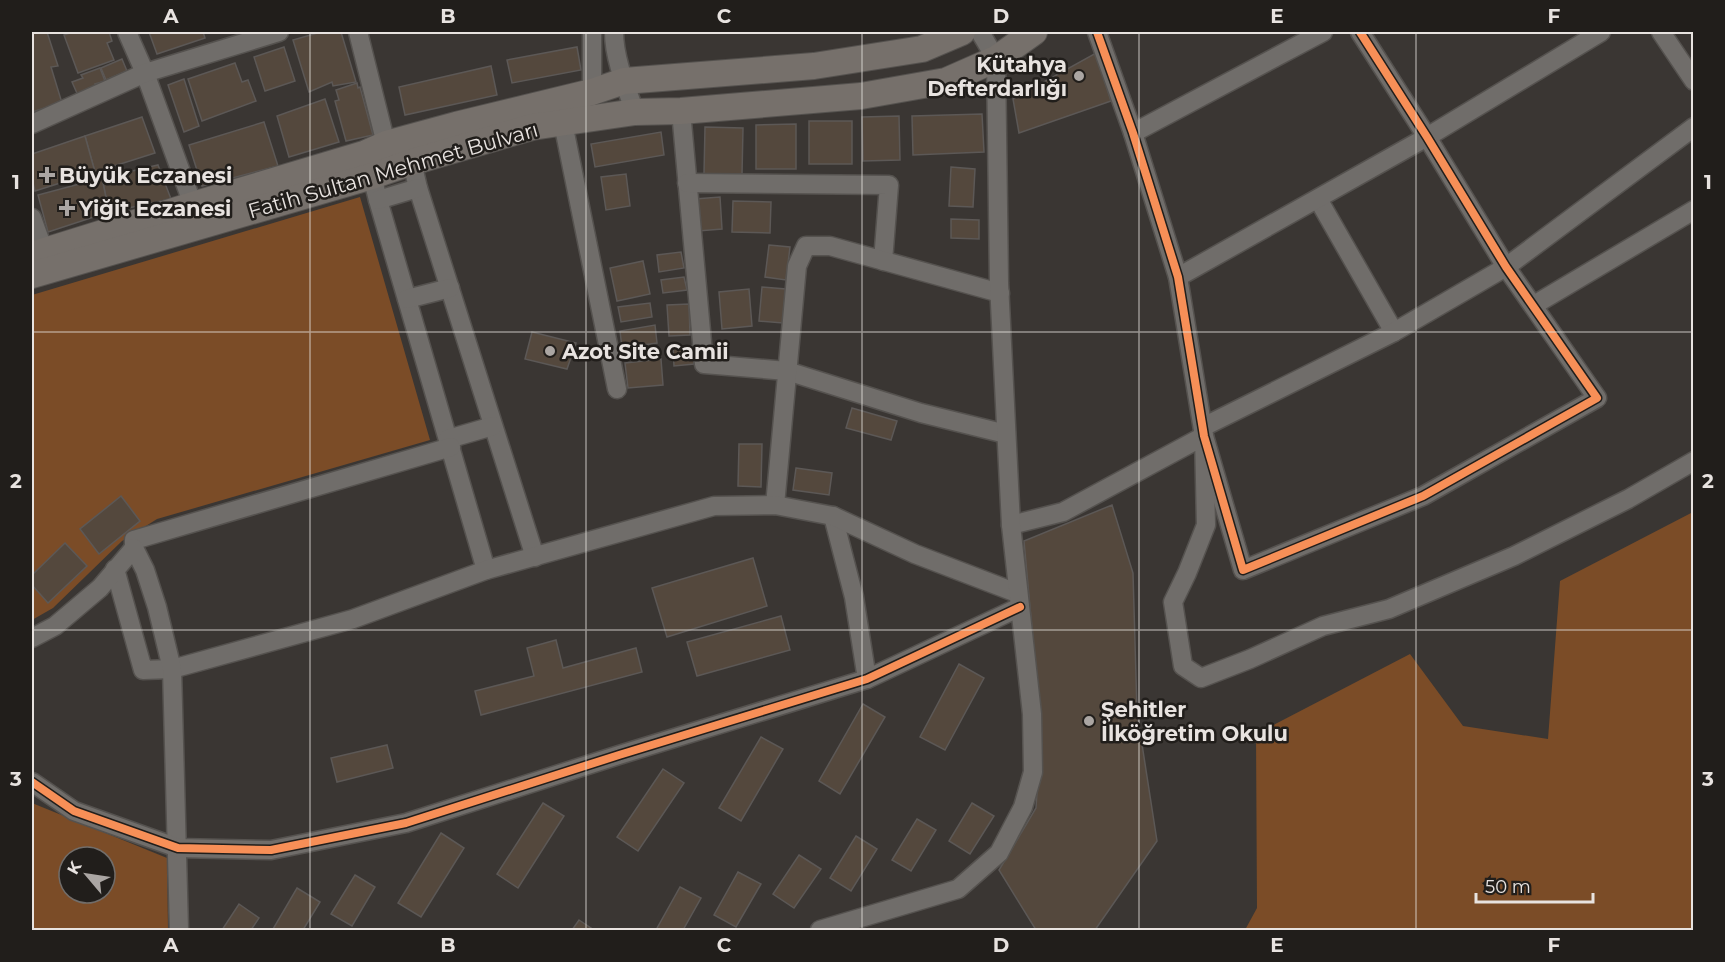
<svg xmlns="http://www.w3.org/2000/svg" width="1725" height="962" font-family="Montserrat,sans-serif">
  <rect width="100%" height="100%" fill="#3a3633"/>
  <!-- green -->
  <g fill="#7b4c27" fill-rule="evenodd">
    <path d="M360 197 430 440 157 519 122 541 53 608 32 620V295Z"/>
    <path d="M1693 512V930H1245L1257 908 1256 734 1410 654 1463 726 1548 739 1560 581Z"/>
    <path d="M32 803 167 858 168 930H32ZM69 857H105V893H69Z"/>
  </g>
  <!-- building -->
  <g fill="#54483d" stroke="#5c5856" stroke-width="1.5">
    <path d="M32 32H47L58 66 51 67 62 103 32 112Z"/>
    <path d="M73 32H109L112 41 107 43 114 60 78 73 64 35Z"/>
    <path d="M149 32H203L205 38 157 54Z"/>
    <path d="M321 32H341L356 82 333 86 332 82 309 92 293 40Z"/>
    <path d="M284 47 295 81 265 91 254 57Z"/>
    <path d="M577 47 581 70 512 83 507 60Z"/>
    <path d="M1096 53 1111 101 1019 133 1013 99Z"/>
    <path d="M122 59 127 71 106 80 101 68Z"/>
    <path d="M235 63 242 82 248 80 256 101 202 121 188 79Z"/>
    <path d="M491 66 497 95 405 115 399 87Z"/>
    <path d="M100 68 105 81 95 84 99 92 80 100 72 82 83 78 81 75Z"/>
    <path d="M184 79 199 126 184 132 168 85Z"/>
    <path d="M357 83 358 88 360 87 373 135 346 141 335 101 339 100 336 90Z"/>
    <path d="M325 99 339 142 289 157 277 116Z"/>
    <path d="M982 114 984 152 913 155 912 116Z"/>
    <path d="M899 116 900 160 863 161 862 117Z"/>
    <path d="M142 117 155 153 95 172 85 136Z"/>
    <rect x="809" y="121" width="43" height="43"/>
    <path d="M264 122 278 166 202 186 189 145Z"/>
    <path d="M796 124V169H756V125Z"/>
    <path d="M705 127 743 128 742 175 704 174Z"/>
    <path d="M661 132 664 155 595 167 591 144Z"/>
    <path d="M85 136 95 172 35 191 32 179V154Z"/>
    <path d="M158 165 171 199 109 212 102 178Z"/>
    <path d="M951 167 975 169 973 207 949 206Z"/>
    <path d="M626 174 630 206 606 210 601 177Z"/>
    <path d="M102 178 109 212 48 232 38 195Z"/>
    <path d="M720 197 722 229 698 231 695 199Z"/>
    <path d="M733 201 771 202 770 233 732 232Z"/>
    <path d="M951 219 979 220V239L951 238Z"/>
    <path d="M769 245 790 247 786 280 765 277Z"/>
    <path d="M681 252 684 268 659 272 657 255Z"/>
    <path d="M643 261 650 294 617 301 610 268Z"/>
    <path d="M684 277 687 290 663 293 661 280Z"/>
    <path d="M762 287 786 289 783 323 759 321Z"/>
    <path d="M749 289 752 326 722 329 719 292Z"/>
    <path d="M650 303 652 317 621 322 618 307Z"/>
    <path d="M689 304 690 335 669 336 667 305Z"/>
    <path d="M655 325 657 343 622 348 620 331Z"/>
    <path d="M532 332 576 343 567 369 525 359Z"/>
    <path d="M693 346 694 364 674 366 673 348Z"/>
    <path d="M661 359 663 385 628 388 625 363Z"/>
    <path d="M852 408 897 421 891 440 846 428Z"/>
    <path d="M739 444H762L761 487 738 486Z"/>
    <path d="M796 468 832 473 829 495 793 490Z"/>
    <path d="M121 496 140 521 99 554 80 529Z"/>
    <path d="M1112 505 1133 573 1137 712 1157 841 1095 930H1036L999 870 1036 808 1041 729 1024 541Z"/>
    <path d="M65 543 87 566 48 603 32 585V575Z"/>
    <path d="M753 558 767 606 667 637 652 588Z"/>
    <path d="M781 616 790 650 697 676 687 642Z"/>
    <path d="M556 640 563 668 636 648 642 672 481 715 475 691 534 676 527 648Z"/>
    <path d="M959 664 984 678 945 750 920 737Z"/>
    <path d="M863 704 885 717 840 794 819 781Z"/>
    <path d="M761 737 783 749 741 821 719 808Z"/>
    <path d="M387 745 393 768 337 782 331 758Z"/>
    <path d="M663 769 684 783 638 851 617 837Z"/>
    <path d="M543 803 564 816 518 888 497 874Z"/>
    <path d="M972 803 994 816 970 854 949 841Z"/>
    <path d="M917 819 936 830 911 871 892 860Z"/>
    <path d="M441 833 464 848 421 917 398 903Z"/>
    <path d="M856 836 877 849 851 891 830 878Z"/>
    <path d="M799 855 821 869 794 908 773 894Z"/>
    <path d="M738 872 761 884 736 927 714 915Z"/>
    <path d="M355 875 375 887 352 926 331 914Z"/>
    <path d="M680 887 701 898 683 930H656Z"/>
    <path d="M297 888 320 902 303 930H276L273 929Z"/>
    <path d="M239 904 259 918 251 930H222Z"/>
    <path d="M579 920 594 930H572Z"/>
  </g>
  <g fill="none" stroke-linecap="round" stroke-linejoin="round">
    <defs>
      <g id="minor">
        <path d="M127 32 145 73 193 205"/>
        <path d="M358 32 386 144"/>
        <path d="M592 32V92"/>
        <path d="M614 32C614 58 626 87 635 112"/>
        <path d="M1097 32 1133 133 1178 277 1204 436 1243 570 1423 496 1597 398 1506 267 1427 137 1360 32"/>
        <path d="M1661 32 1694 81"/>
        <path d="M681 111 704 364 787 371 921 413 1006 434"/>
        <path d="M563 123 617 389"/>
        <path d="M32 124 145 73 279 32"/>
        <path d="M1133 133 1323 32"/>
        <path d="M412 162 418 188 535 557"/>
        <path d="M372 176 378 200 486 570"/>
        <path d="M687 183 889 185 883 261"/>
        <path d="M1318 199 1394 332"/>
        <path d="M378 200 418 188"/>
        <path d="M32 218 44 251"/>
        <path d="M1178 277 1427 137 1601 32"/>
        <path d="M407 299 450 288"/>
        <path d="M1534 305 1694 210"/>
        <path d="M1203 427 1394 332 1506 267 1694 127"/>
        <path d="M448 439 493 426"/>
        <path d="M775 505 797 266 806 246H830L1000 293"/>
        <path d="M833 516 854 597 867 679"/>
        <path d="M1011 525 1063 512 1204 436 1206 525 1187 573 1173 602 1183 666 1201 678 1250 659 1323 626 1389 609 1514 556 1628 499 1694 461"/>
        <path d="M134 548V540L451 447"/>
        <path d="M115 569 143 670 172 669 353 619 486 570 714 506 775 505 833 516 915 554 1017 593"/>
        <path d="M32 638 55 626 100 588 134 548 145 570 157 607 172 669 179 930"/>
        <path d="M32 782 74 811 178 848 271 850 406 823 619 755 867 679 1020 607"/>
        <path d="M820 930 958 889 999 853 1023 807 1033 772 1032 714 1011 525 1006 425 999 283 996 59 980 32"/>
      </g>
      <g id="secondary">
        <path d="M32 255 193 205 364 154 386 144 456 125 592 92 624 81 814 66 922 49 962 32"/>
        <path d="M32 275 372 176 412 162 532 127 635 112 681 111 861 96 946 81 996 59 1034 32"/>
      </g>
    </defs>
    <!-- minor casing -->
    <use href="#minor" stroke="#55524f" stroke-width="21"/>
    <!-- secondary casing -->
    <use href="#secondary" stroke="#55524f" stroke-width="28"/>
    <!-- minor -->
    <use href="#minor" stroke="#706d6a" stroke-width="18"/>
    <!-- secondary -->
    <use href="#secondary" stroke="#76706b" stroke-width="26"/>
    <defs>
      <g id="cycleway">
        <path d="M1097 32 1133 133 1178 277 1204 436 1243 570 1423 496 1597 398 1506 267 1427 137 1360 32"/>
        <path d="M32 782 74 811 178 848 271 850 406 823 619 755 867 679 1020 607"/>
      </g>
    </defs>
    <!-- cycleway casing -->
    <use href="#cycleway" stroke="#211e1b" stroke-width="11"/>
    <!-- cycleway -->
    <use href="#cycleway" stroke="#f78f57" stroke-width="8"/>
  </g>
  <!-- grid -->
  <path fill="none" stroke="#e8e3e0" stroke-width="1.5" stroke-opacity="0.55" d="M310 32V930M586 32V930M862 32V930M1139 32V930M1416 32V930M32 332H1694M32 630H1694"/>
  <!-- markers -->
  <g fill="#aba6a3" stroke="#211e1b" stroke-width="2">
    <circle cx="1079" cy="76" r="6"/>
    <path d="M44 166h6v6h6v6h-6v6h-6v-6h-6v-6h6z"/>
    <path d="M64 199h6v6h6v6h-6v6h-6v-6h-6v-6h6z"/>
    <circle cx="550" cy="351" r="6"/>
    <circle cx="1089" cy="721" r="6"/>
  </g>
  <g text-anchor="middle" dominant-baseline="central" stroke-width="5" stroke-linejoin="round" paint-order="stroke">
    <!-- poi labels -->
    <g font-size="21" font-weight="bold" fill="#e8e3e0" stroke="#211e1b" text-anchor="start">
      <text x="1067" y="64" text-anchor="end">Kütahya<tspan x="1067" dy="24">Defterdarlığı</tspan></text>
      <text x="59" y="175">Büyük Eczanesi</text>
      <text x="79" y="208">Yiğit Eczanesi</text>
      <text x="562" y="351">Azot Site Camii</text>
      <text x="1101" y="709">Şehitler<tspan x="1101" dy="24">İlköğretim Okulu</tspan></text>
    </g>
    <!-- street labels -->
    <g font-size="21" fill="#e8e3e0" stroke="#211e1b">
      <text transform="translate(393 170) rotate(-16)">Fatih Sultan Mehmet Bulvarı</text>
    </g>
  </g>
  <!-- border -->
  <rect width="1725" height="962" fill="none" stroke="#211e1b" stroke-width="66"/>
  <!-- north arrow -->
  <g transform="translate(87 875) rotate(299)"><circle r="28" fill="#211e1b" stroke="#716d6a" stroke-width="1.5"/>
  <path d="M0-4.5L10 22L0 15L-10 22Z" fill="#aba6a3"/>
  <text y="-9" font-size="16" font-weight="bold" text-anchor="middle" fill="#e8e3e0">K</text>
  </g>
  <!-- scale -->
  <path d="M1476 893v9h117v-9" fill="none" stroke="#e8e3e0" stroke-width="3"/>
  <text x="1485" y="893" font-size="18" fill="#e8e3e0" stroke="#211e1b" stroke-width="4.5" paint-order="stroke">50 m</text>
  <rect x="33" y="33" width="1659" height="896" fill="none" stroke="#e8e3e0" stroke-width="2"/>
  <g font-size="20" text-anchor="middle" font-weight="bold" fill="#e8e3e0">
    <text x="171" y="23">A</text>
    <text x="448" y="23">B</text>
    <text x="724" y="23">C</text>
    <text x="1001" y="23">D</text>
    <text x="1277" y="23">E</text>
    <text x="1554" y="23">F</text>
    <text x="16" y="189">1</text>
    <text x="1708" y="189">1</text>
    <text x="16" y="488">2</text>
    <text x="1708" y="488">2</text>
    <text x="16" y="786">3</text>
    <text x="1708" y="786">3</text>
    <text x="171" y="952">A</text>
    <text x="448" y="952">B</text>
    <text x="724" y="952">C</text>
    <text x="1001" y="952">D</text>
    <text x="1277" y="952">E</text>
    <text x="1554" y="952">F</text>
  </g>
</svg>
